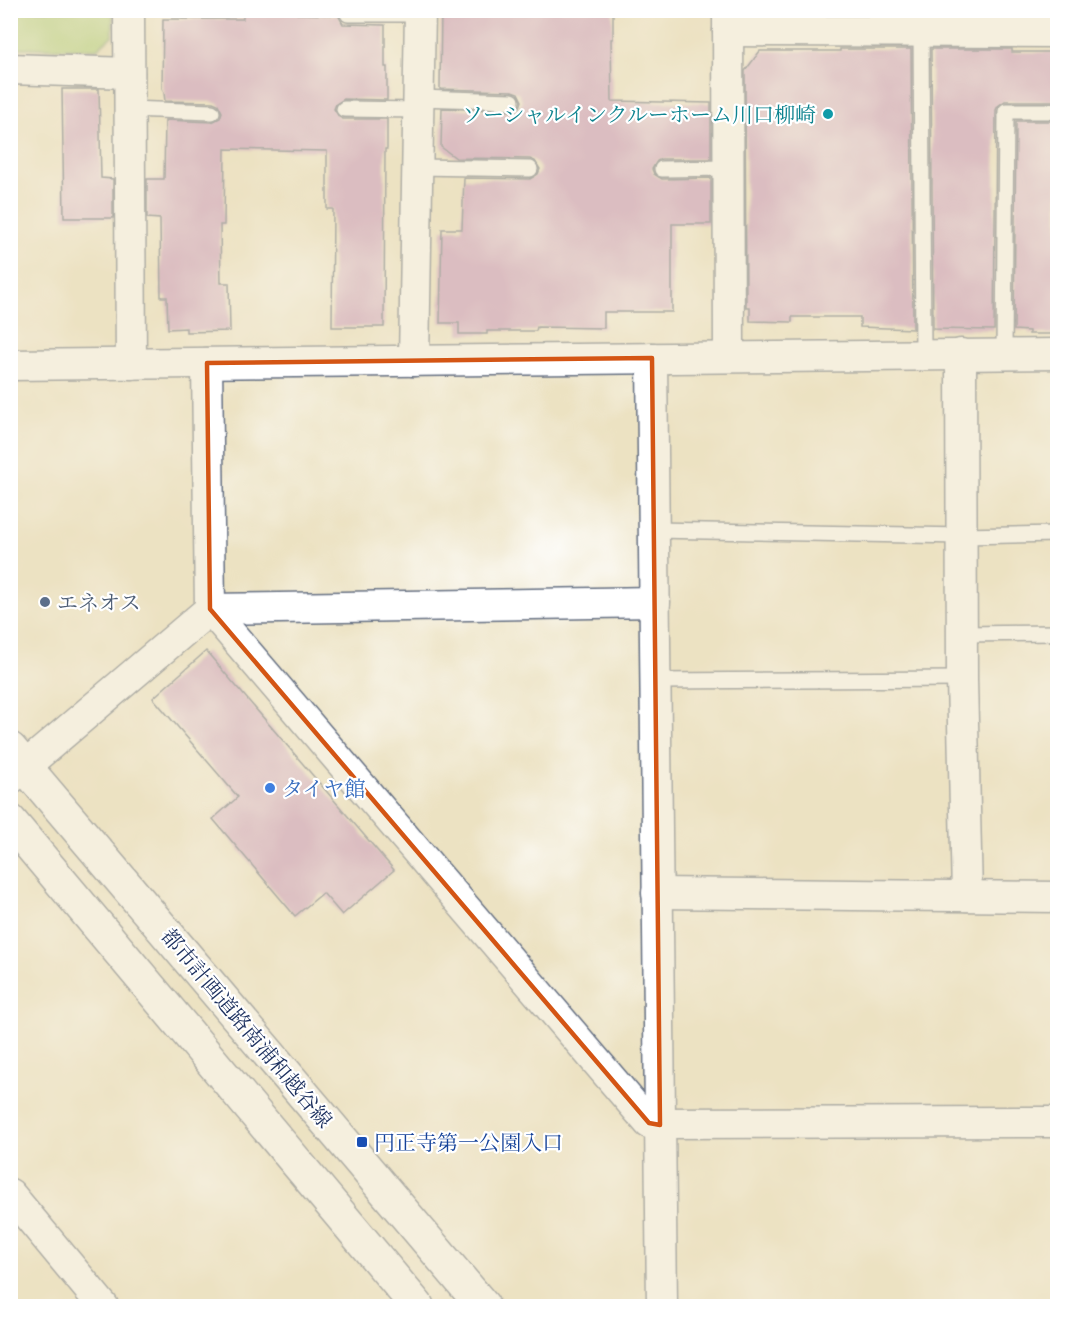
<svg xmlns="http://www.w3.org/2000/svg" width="1068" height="1317" font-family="'EB Garamond','Noto Serif JP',serif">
  <rect width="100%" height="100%" fill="#fff"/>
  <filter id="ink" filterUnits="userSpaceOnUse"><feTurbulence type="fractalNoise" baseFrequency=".0167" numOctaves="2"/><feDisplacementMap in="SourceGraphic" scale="12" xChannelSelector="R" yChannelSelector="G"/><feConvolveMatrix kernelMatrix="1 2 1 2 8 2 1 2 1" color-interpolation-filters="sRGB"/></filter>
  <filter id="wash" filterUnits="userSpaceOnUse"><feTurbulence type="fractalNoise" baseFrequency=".008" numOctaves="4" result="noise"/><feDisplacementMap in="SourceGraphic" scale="24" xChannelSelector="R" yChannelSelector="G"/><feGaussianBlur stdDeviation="1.35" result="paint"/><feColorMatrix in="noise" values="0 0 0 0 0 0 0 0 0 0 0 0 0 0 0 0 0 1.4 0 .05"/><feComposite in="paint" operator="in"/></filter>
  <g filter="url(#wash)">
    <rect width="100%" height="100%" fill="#ece2c2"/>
    <!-- green -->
    <path fill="#aed079" stroke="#64806c" stroke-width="1.5" d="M11 10 113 11V35L97 49 11 48Z"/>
    <g id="blocks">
      <!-- building -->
      <g fill="#c691be">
        <path d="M243 10H297V14L338 15 343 24 385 25V67H387V100L344 99 336 104 334 109 339 117 343 119H387V149H385L384 327H332L333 209H327V151L225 149 224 225H220L221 283H229L230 331 186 332V328L168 329 167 297H161L160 219 147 218V179H164L165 120 212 122 220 118 222 112 218 104 213 102 165 101 164 93 162 88 163 19H243Z"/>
        <path d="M441 10H613V39H611L612 101 711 103V159H661L657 161 652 169 654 174 662 179 711 178V224H672V312H604V328L537 327 536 331H487V334H459V323H440L442 229H462L464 178 530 179 538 174 540 169 535 161 530 159 456 158 441 147 442 108 512 111 520 107 522 101 518 93 512 91 440 89Z"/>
        <rect x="841" y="10" width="109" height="4"/>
        <path d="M970 10H1012V15L970 14Z"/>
        <path d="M840 49H911L913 329 860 327V317H792V322L750 321V307H746L745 71 760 51H840Z"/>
        <path d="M931 49H1012V52H1057V101H1005L998 106 996 110 994 330 933 329Z"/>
        <path d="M62 89H99L101 178 113 179V218H64Z"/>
        <path d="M1016 121H1058V334H1029V331L1014 330Z"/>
        <path d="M206 651 394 870 342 915 323 893 295 916 213 819 238 797 153 698Z"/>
      </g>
    </g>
  </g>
  <g filter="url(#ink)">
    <use href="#blocks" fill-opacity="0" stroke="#646e81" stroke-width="1.5"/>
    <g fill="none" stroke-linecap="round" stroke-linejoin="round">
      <defs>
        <g id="service">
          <path d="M960 10V31"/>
          <path d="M348 14H420"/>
          <path d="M921 31 923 354"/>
          <path d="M419 98 512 101"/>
          <path d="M129 109 212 112"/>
          <path d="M344 109 419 110"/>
          <path d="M418 167 530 169"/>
          <path d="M662 169 728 168"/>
          <path d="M1004 353 1006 111H1058"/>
          <path d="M654 530 962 536 1058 534"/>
          <path d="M962 634 1058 633"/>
          <path d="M656 681 962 679"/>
        </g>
        <g id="minor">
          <path d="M129 10 131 364"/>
          <path d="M728 10 729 357"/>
          <path d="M728 31 1058 32"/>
          <path d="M10 69 129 73"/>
          <path d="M961 354 962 679 967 896"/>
          <path d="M652 358 662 1306"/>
          <path d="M414 361 420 10"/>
          <path d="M10 365 1058 354"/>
          <path d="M210 609 649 1123 1058 1122"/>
          <path d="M210 609 655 602"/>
          <path d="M10 779 210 609 207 363"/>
          <path d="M657 893 1058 897"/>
          <path d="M10 1194 103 1306"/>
        </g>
        <g id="tertiary">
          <path d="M10 749 483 1306"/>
          <path d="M10 821 417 1306"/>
        </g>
      </defs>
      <!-- service casing -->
      <use href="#service" stroke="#646e81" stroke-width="18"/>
      <!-- minor casing -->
      <use href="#minor" stroke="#646e81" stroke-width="33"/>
      <!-- tertiary casing -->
      <use href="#tertiary" stroke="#646e81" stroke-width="36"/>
      <!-- service -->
      <use href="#service" stroke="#fff" stroke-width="15"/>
      <!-- minor -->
      <use href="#minor" stroke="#fff" stroke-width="30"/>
      <!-- tertiary -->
      <use href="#tertiary" stroke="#fff" stroke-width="33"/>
    </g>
  </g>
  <!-- marked area -->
  <path d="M0 0H1068V1317H0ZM652 358 660 1125 649 1123 210 609 207 363Z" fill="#ece2c2" fill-opacity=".55" fill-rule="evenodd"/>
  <path fill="none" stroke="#d45514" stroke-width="4.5" stroke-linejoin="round" d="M652 358 660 1125 649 1123 210 609 207 363Z"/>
  <!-- markers -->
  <circle fill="#0f9aa8" stroke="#fff" stroke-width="2" cx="828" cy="114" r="6"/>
  <circle fill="#5c6f8a" stroke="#fff" stroke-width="2" cx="45" cy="602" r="6"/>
  <circle fill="#3f7fe0" stroke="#fff" stroke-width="2" cx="270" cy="788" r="6"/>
  <rect fill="#1a4fb4" stroke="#fff" stroke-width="2" x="356" y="1136" width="12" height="12" rx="3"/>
  <g text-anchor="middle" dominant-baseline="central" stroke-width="4.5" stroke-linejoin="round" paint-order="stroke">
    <!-- culture labels -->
    <g font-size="21" fill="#0d838f" stroke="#fff" text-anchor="end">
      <text x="816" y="114">ソーシャルインクルーホーム川口柳崎</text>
    </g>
    <!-- service labels -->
    <g font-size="21" fill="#4e5e75" stroke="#fff" text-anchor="start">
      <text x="57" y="602">エネオス</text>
    </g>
    <!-- shop labels -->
    <g font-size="21" fill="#366cbe" stroke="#fff" text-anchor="start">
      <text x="282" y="788">タイヤ館</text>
    </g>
    <!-- street labels -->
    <g font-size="21" fill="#1b2f5e" stroke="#fff">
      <text transform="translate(247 1028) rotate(50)">都市計画道路南浦和越谷線</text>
    </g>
    <!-- transit labels -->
    <g font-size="21" fill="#164399" stroke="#fff" text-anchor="start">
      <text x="374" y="1142">円正寺第一公園入口</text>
    </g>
  </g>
  <!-- margin -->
  <rect width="1068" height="1317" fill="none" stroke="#fff" stroke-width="36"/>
</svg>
